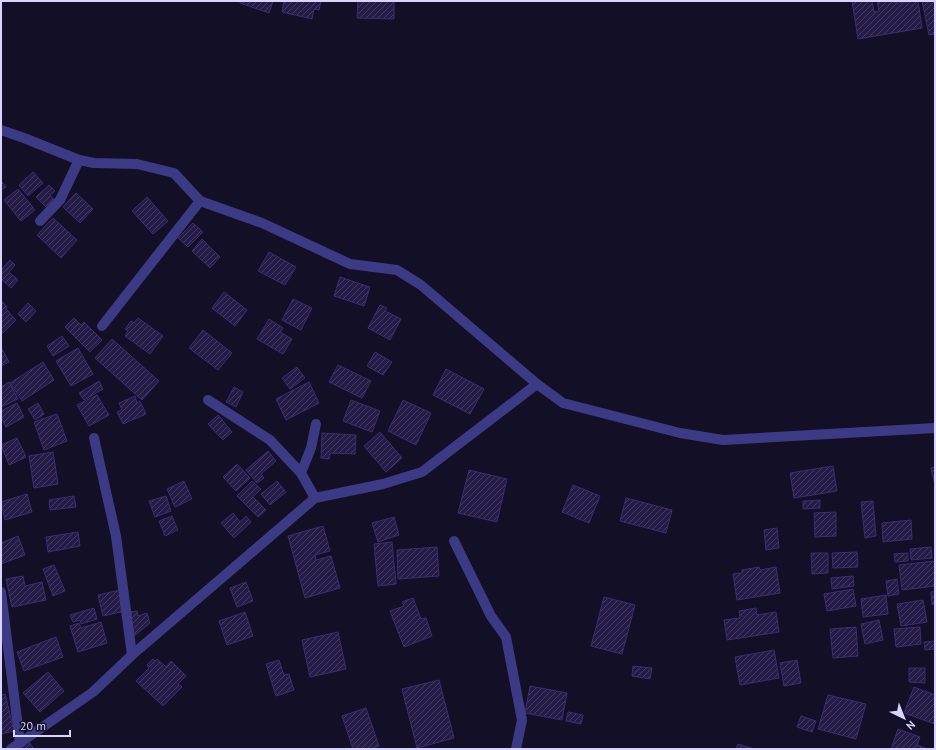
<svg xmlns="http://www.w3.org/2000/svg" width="936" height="750" font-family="'PT Sans',sans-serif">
  <defs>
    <pattern id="building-hatch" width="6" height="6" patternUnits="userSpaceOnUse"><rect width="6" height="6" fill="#241b47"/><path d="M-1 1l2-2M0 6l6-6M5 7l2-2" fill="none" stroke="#433b63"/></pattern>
  </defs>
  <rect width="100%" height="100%" fill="#130f26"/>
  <!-- building -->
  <g fill="url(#building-hatch)" stroke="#3b2d73">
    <path d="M240 1H273L269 13 240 3Z"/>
    <path d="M284 1H321L319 10 314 9 312 19 282 12Z"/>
    <path d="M358 1H394V19L357 18Z"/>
    <path d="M852 1H872L874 12 879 11 877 1H894L895 3 918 1 922 28 858 39Z"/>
    <path d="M922 1H935V34L929 35Z"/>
    <path d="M33 172 43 183 28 196 19 185Z"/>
    <path d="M1 181 6 187 1 190Z"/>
    <path d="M49 185 55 191 50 195 55 201 47 208 36 197Z"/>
    <path d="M18 189 35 210 21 221 4 200Z"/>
    <path d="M76 193 93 209 80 223 63 207Z"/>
    <path d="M147 197 168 221 153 234 132 211Z"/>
    <path d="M53 218 77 240 61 258 37 235Z"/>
    <path d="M193 223 203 232 188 247 178 238Z"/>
    <path d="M202 239 220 257 210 268 192 251Z"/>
    <path d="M269 252 296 267 285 285 258 271Z"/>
    <path d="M10 260 15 265 9 272 18 280 11 288 1 279V270Z"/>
    <path d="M340 277 370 287 364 306 334 296Z"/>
    <path d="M224 292 247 310 235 326 212 308Z"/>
    <path d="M293 299 312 308 301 330 282 320Z"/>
    <path d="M1 300 7 307 6 309 16 320 3 333 1 332Z"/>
    <path d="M28 303 36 311 26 322 18 314Z"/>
    <path d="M380 305 387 308 385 311 401 319 390 340 368 328Z"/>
    <path d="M74 318 81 325 84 322 102 340 90 352 65 327Z"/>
    <path d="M138 318 163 336 150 354 125 336 128 331 125 329 131 321 134 323Z"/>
    <path d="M269 319 283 328 280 332 292 339 283 354 257 339Z"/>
    <path d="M203 330 232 353 218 370 189 348Z"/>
    <path d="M62 336 69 346 53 356 47 346Z"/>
    <path d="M112 339 159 381 142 400 95 358Z"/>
    <path d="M1 347 9 362 1 366Z"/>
    <path d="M78 348 93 374 71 386 56 361Z"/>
    <path d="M375 352 392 362 383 375 367 366Z"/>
    <path d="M43 362 54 380 22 401 10 383Z"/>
    <path d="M338 365 371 381 362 398 329 382Z"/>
    <path d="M297 367 305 378 290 389 282 378Z"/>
    <path d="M446 369 484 389 470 414 433 395Z"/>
    <path d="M99 381 103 389 84 400 79 393Z"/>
    <path d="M9 382 18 399 1 407V387Z"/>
    <path d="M309 382 319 403 286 420 276 399Z"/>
    <path d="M234 387 243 392 236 407 226 402Z"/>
    <path d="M97 395 109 415 89 426 77 405Z"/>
    <path d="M135 396 137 403 140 401 146 414 123 424 117 412 122 410 119 403Z"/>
    <path d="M351 400 380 411 372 432 343 421Z"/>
    <path d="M403 400 431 413 416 445 388 431Z"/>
    <path d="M17 403 24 417 6 427 1 417V411Z"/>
    <path d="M38 403 44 414 35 420 28 409Z"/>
    <path d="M57 414 67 441 44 450 34 422Z"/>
    <path d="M218 415 232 432 223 440 208 424Z"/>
    <path d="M380 432 402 458 386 472 364 446Z"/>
    <path d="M322 433 356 435 355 454 330 453 329 459 321 458Z"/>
    <path d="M17 438 26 457 9 465 1 445Z"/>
    <path d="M268 451 276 461 261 474 264 478 257 483 246 470Z"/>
    <path d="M53 452 58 484 34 488 29 456Z"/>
    <path d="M237 464 250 478 236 491 223 477Z"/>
    <path d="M833 466 837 491 794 498 790 473Z"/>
    <path d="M935 467V485L931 468Z"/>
    <path d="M469 470 507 479 497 522 458 513Z"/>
    <path d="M184 481 192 499 175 507 167 489Z"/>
    <path d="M252 481 261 489 253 497 266 510 258 517 237 496Z"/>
    <path d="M277 481 286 492 270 505 261 494Z"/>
    <path d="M573 485 600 496 589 523 562 512Z"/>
    <path d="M27 494 32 512 5 520 1 502Z"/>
    <path d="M74 496 76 507 50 510 49 500Z"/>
    <path d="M166 496 171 511 155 517 149 501Z"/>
    <path d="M626 498 672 510 666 533 620 521Z"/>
    <path d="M820 500V508L803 509V501Z"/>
    <path d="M873 501 876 536 865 538 861 502Z"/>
    <path d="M836 512V536L815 537 814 513Z"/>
    <path d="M233 513 240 522 246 516 251 522 234 538 221 523Z"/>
    <path d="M172 516 178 530 165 536 159 521Z"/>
    <path d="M394 517 399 535 378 542 372 523Z"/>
    <path d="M911 520 912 539 883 542 882 523Z"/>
    <path d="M323 526 330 551 315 555 316 560 331 556 340 588 305 598 288 536Z"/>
    <path d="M777 528 779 548 766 550 764 530Z"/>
    <path d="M78 532 80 546 48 552 46 537Z"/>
    <path d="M18 536 25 555 1 564V543Z"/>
    <path d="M392 542 396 584 378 586 374 544Z"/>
    <path d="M437 547 439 576 398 579 397 550Z"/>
    <path d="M931 547 932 558 911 560 910 549Z"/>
    <path d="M857 552 858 567 833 568 832 553Z"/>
    <path d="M811 553H828V573L812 574Z"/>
    <path d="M908 553V561L895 562 894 554Z"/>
    <path d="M935 561V586L902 590 899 565Z"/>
    <path d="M54 565 65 591 53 596 43 569Z"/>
    <path d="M759 567 760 570 776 567 780 593 737 600 733 574 742 573V570Z"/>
    <path d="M23 576 25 586 42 582 46 600 12 607 6 579Z"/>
    <path d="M853 576 854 586 832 589 831 578Z"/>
    <path d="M897 579 899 594 888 596 886 581Z"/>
    <path d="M246 582 253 601 237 607 230 588Z"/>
    <path d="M853 589 856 606 827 611 824 594Z"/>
    <path d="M120 590 125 611 103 616 98 595Z"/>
    <path d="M935 591V604L932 605 931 592Z"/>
    <path d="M886 595 888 614 863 617 861 599Z"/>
    <path d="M604 597 635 605 622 654 591 646Z"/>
    <path d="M413 598 421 619 426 618 432 636 404 647 390 611 404 606 402 602Z"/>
    <path d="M923 600 927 622 901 626 897 604Z"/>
    <path d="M94 608 97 619 81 624 80 620 73 622 70 615Z"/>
    <path d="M756 608 757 615 776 612 779 632 727 640 724 620 740 618 739 611Z"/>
    <path d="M137 611 138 616 147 613 150 623 134 636 129 612Z"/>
    <path d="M245 612 253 636 227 645 219 621Z"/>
    <path d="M879 620 883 640 865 644 861 624Z"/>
    <path d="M101 622 107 643 78 652 70 626 79 623 81 628Z"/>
    <path d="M856 627 858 656 833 658 830 629Z"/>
    <path d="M920 627 921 644 896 647 894 629Z"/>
    <path d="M338 632 346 669 310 677 302 640Z"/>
    <path d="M56 637 63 657 24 671 17 652Z"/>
    <path d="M935 641V649L925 650 924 642Z"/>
    <path d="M774 650 779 678 740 685 735 657Z"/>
    <path d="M153 659 155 661 157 659 166 667 171 661 186 676 178 684 182 687 163 706 136 681 149 668 147 665Z"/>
    <path d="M279 660 284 675 289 674 294 690 276 696 266 664Z"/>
    <path d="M797 660 801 683 784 686 780 663Z"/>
    <path d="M633 666 652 668 650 679 632 676Z"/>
    <path d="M909 668H925V683L909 682Z"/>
    <path d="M48 672 64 691 40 712 23 693Z"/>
    <path d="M439 680 454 738 417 748 402 689Z"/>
    <path d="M530 686 567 693 562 720 525 713Z"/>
    <path d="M914 687 935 695V724L904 713Z"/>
    <path d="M5 694 14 731 1 734V695Z"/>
    <path d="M828 695 866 704 856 739 818 729Z"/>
    <path d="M366 708 379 746 369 749H353L342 716Z"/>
    <path d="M568 712 583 715 581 724 566 721Z"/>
    <path d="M801 716 816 721 812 732 797 727Z"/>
    <path d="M898 729 920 737 917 745 928 749H891Z"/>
    <path d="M28 741 34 749H15Z"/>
    <path d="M738 744 754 749H736Z"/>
  </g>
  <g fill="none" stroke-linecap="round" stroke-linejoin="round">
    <!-- minor -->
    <g stroke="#3d3a85" stroke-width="10">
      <path d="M1 130 24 138 79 160 94 163 137 164 174 173 200 201 262 223 350 264 397 270 421 285 537 384"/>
      <path d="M40 221 60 200 79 160"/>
      <path d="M102 326 200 201"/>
      <path d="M208 400 270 440 301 473 315 498"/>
      <path d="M94 438 116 536 132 655"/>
      <path d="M301 473 311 448 316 424"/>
      <path d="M454 541 491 616 506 637 522 720 516 749"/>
      <path d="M1 592 20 743"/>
      <path d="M11 749 93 692 132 655 315 498 383 484 422 472 537 384 563 403 680 433 723 440 935 428"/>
    </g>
  </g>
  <!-- border -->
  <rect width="936" height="750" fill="none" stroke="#d9d4ff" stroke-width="4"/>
  <!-- north arrow -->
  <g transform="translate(904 718) rotate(137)" stroke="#130f26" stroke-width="3" paint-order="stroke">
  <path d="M0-3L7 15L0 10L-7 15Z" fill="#d9d4ff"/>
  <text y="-6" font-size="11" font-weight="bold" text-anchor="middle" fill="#d9d4ff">N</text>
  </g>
  <!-- scale -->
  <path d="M14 730v6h56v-6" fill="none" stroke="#d9d4ff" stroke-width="2"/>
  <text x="20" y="730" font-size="12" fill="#d9d4ff" stroke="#130f26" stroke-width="3" paint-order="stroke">20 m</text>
</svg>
